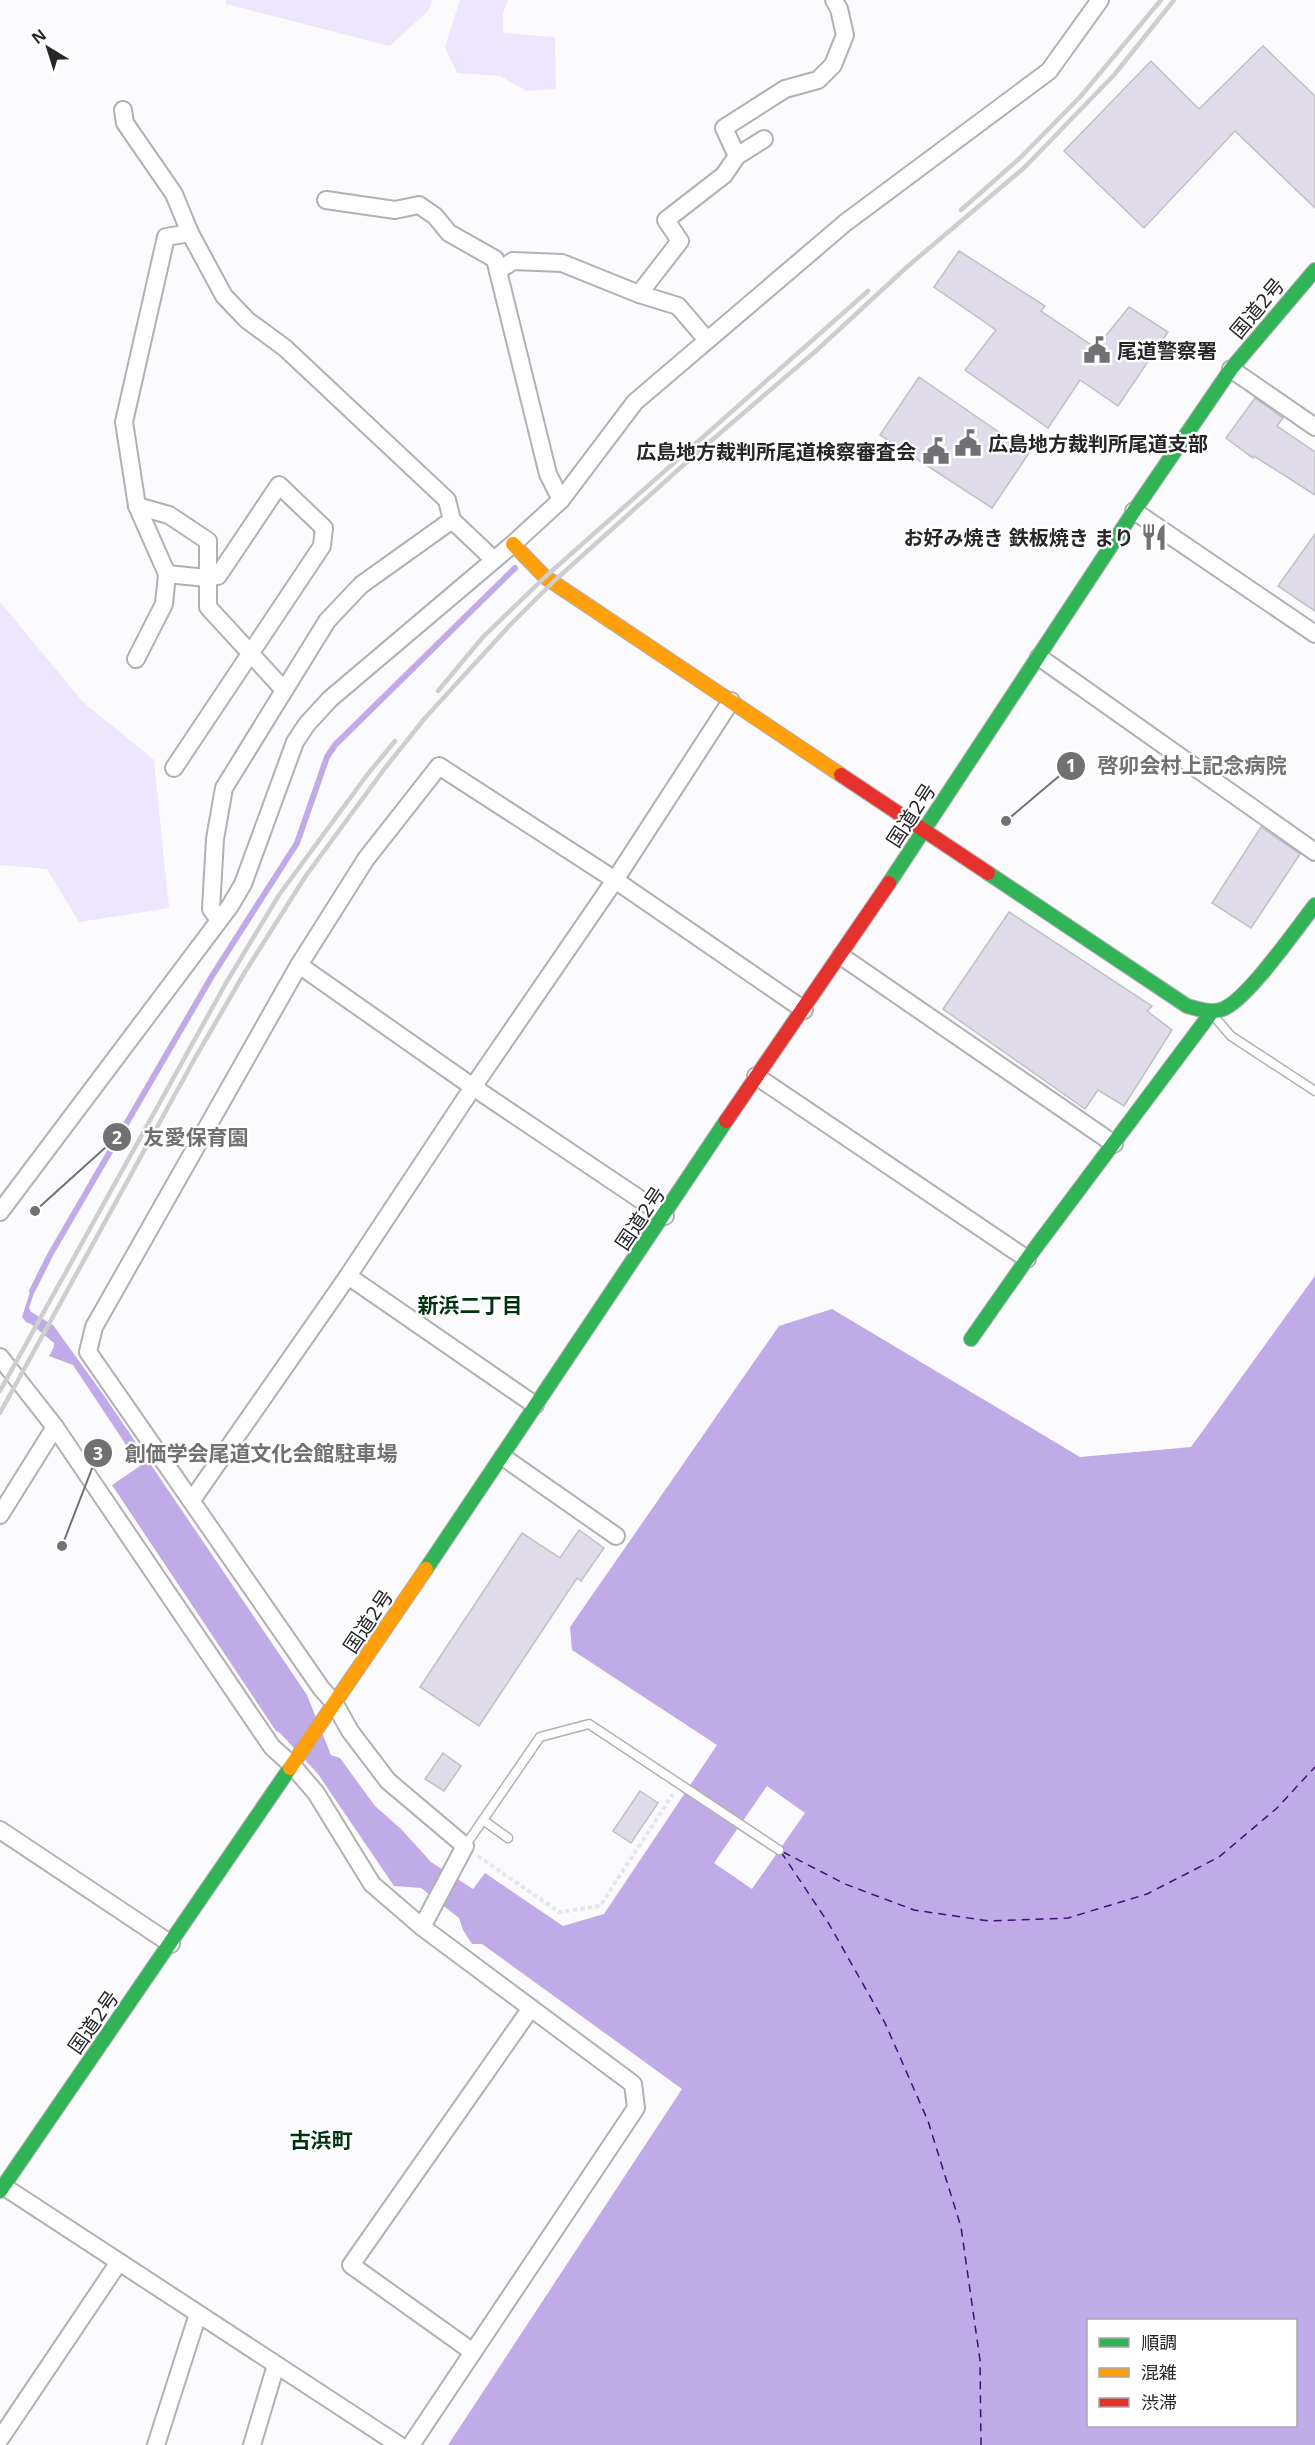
<svg xmlns="http://www.w3.org/2000/svg" width="1315" height="2445" font-family="'Noto Sans','Noto Sans JP',sans-serif">
  <rect width="100%" height="100%" fill="#fbfafd"/>
  <!-- green -->
  <g fill="#ede6fc">
    <path d="M226 0H432L428 11 390 46 226 4Z"/>
    <path d="M460 0H508L503 13V33L555 37 556 89 527 91 500 76 457 73 445 47Z"/>
    <path d="M0 602 83 702 154 760 169 908 79 922 47 869 0 865Z"/>
  </g>
  <!-- water -->
  <path fill="#c0aae8" fill-rule="evenodd" d="M1315 1276V2445H448L682 2089 482 1944H472L463 1930 459 1918 421 1888 394 1886 318 1774 280 1733 276 1731 112 1485 140 1466 73 1365 49 1356 54 1347V1343L31 1324 26 1322 22 1317 33 1283 37 1284 29 1308 31 1312 53 1325 105 1397 307 1695 331 1755 340 1758 375 1806 401 1829 431 1862 473 1889 485 1873 563 1926 604 1914 717 1745 572 1650 570 1627 779 1326 832 1309 1080 1457 1191 1447ZM1088 2320H1296V2426H1088Z"/>
  <!-- pier -->
  <path fill="#fbfafd" d="M767 1786 805 1813 752 1889 714 1863Z"/>
  <g fill="none" stroke-linecap="round" stroke-linejoin="round">
    <!-- stream -->
    <path stroke="#c0aae8" stroke-width="6" d="M32 1291 50 1255 212 976 297 843 327 757 335 745 515 568"/>
    <!-- ferry -->
    <g stroke="#420d76" stroke-width="1.5" stroke-dasharray="8 6" stroke-linecap="butt">
      <path d="M781 1852 829 1924 885 2023 928 2121 961 2227 980 2360 981 2445"/>
      <path d="M783 1852 845 1884 914 1910 989 1921 1068 1918 1147 1894 1219 1857 1277 1808 1315 1767"/>
    </g>
  </g>
  <!-- building -->
  <g fill="#e1dceb" stroke="#c0bfc2" stroke-width="1.5">
    <path d="M1263 46 1315 96V208L1235 131 1144 228 1064 151 1151 61 1199 109Z"/>
    <path d="M959 251 1045 306 1041 311 1096 348 1129 307 1168 332 1118 406 1080 380 1048 428 965 370 996 330 934 287Z"/>
    <path d="M919 377 1029 453 992 508 880 435Z"/>
    <path d="M1255 398 1283 418 1277 426 1315 452V495L1254 456 1253 458 1226 438Z"/>
    <path d="M1315 534V611L1278 586Z"/>
    <path d="M1261 827 1300 854 1251 928 1212 903Z"/>
    <path d="M1009 912 1152 1006 1147 1011 1172 1030 1124 1106 1098 1090 1085 1109 943 1009Z"/>
    <path d="M579 1530 604 1548 581 1581 577 1578 479 1726 420 1687 522 1533 560 1558Z"/>
    <path d="M443 1753 461 1766 444 1791 425 1779Z"/>
    <path d="M640 1791 658 1803 631 1843 613 1831Z"/>
  </g>
  <g fill="none" stroke-linecap="round" stroke-linejoin="round">
    <defs>
      <g id="lane">
        <path d="M1211 1013 1231 1036 1315 1091"/>
        <path d="M483 1820 508 1838"/>
        <path d="M465 1846 540 1737 589 1724 779 1850"/>
      </g>
      <g id="street">
        <path d="M123 110 125 123 174 194 190 233 224 296 247 320 285 348 447 500 452 520 493 559"/>
        <path d="M737 156 724 128 785 89 818 80 833 65 845 35 839 9 834 0"/>
        <path d="M326 200 395 210 419 205 435 216 449 233 495 259 548 474 561 500"/>
        <path d="M190 233 166 237 124 422 137 506 169 515 208 541V607L284 690"/>
        <path d="M498 271 513 261 562 263 639 294 678 306 707 340"/>
        <path d="M639 294 680 241 666 220 724 175 737 156 764 139"/>
        <path d="M1231 369 1315 427"/>
        <path d="M1134 511 1315 634"/>
        <path d="M167 574 207 578 218 576 279 485 324 528 322 546 174 768"/>
        <path d="M1039 657 1315 852"/>
        <path d="M136 659 164 604 167 574 137 506"/>
        <path d="M219 920 211 909 215 839 224 788 327 621 361 585 452 520"/>
        <path d="M841 956 1114 1144"/>
        <path d="M299 965 473 1087 665 1216"/>
        <path d="M756 1076 1027 1259"/>
        <path d="M0 1212 230 906 243 884 295 742 307 724 330 699 513 544 561 500 635 402 845 223 1049 71 1100 0"/>
        <path d="M348 1276 535 1405"/>
        <path d="M0 1357 55 1427 272 1747 292 1765 316 1793 372 1884 422 1927 633 2084 636 2108 411 2445"/>
        <path d="M503 1457 616 1536"/>
        <path d="M192 1500 348 1276 473 1087 615 880 731 701"/>
        <path d="M0 1515 55 1427"/>
        <path d="M0 1830 171 1944"/>
        <path d="M422 1927 465 1846 388 1781 350 1731 335 1704 321 1688 88 1352 94 1327 299 965 366 859 439 766 615 880 804 1010"/>
        <path d="M3 2186 399 2445"/>
        <path d="M473 2352 351 2265 531 2008"/>
        <path d="M0 2439 119 2262"/>
        <path d="M156 2445 198 2314"/>
        <path d="M252 2445 276 2365"/>
      </g>
      <g id="fast">
        <path d="M988 873 1187 1006C1198 1009 1212 1014 1223 1009 1247 1000 1297 928 1315 905"/>
        <path d="M889 883 1134 511 1231 369 1315 270"/>
        <path d="M971 1339 1027 1259 1211 1013"/>
        <path d="M426 1569 726 1121"/>
        <path d="M0 2191 290 1768"/>
      </g>
      <g id="slow">
        <path d="M513 544 545 577 841 775"/>
        <path d="M290 1768 426 1569"/>
      </g>
      <g id="jam">
        <path d="M841 775 988 873"/>
        <path d="M726 1121 889 883"/>
      </g>
    </defs>
    <!-- lane casing -->
    <use href="#lane" stroke="#b1b0b3" stroke-width="11"/>
    <!-- street casing -->
    <use href="#street" stroke="#b1b0b3" stroke-width="20"/>
    <!-- fast casing -->
    <use href="#fast" stroke="#b1b0b3" stroke-width="16"/>
    <!-- slow casing -->
    <use href="#slow" stroke="#b1b0b3" stroke-width="16"/>
    <!-- jam casing -->
    <use href="#jam" stroke="#b1b0b3" stroke-width="16"/>
    <!-- path -->
    <path stroke="#e7e6e8" stroke-width="4" stroke-dasharray="4.5 3" stroke-linecap="butt" d="M478 1856 559 1912 600 1906 673 1794"/>
    <!-- lane -->
    <use href="#lane" stroke="#fefeff" stroke-width="8"/>
    <!-- street -->
    <use href="#street" stroke="#fefeff" stroke-width="16"/>
    <!-- fast -->
    <use href="#fast" stroke="#30b455" stroke-width="14"/>
    <!-- slow -->
    <use href="#slow" stroke="#ff9f0a" stroke-width="14"/>
    <!-- jam -->
    <use href="#jam" stroke="#e5322d" stroke-width="14"/>
    <!-- rail -->
    <g stroke="#cececf" stroke-width="4.5">
      <path d="M961 210 1020 158 1080 97 1161 0"/>
      <path d="M438 691 483 637 545 577 868 291"/>
      <path d="M0 1391 226 983 279 895 367 775 395 741"/>
      <path d="M0 1413 195 1058 245 972 305 877 385 768 425 718 511 624 553 582 698 452 817 350 908 266 1024 168 1114 75 1174 0"/>
    </g>
  </g>
  <!-- icons -->
  <defs>
    <symbol id="civic-bare" viewBox="-9 -9 18 18"><path d="M-.6-6.5H3V-4.5H.6V-3L4-1V1h2V6H-6V1h2V-1L-.6-3ZM-1.2 2.5V6h2.4V2.5Z" fill="#717073" stroke="#fff" stroke-width="2.5" paint-order="stroke"/></symbol>
    <symbol id="restaurant-bare" viewBox="-9 -9 18 18"><path d="M-5-6h1v4h1v-4h1v4h1v-4h1v5L-1.5 .5V6h-2V.5L-5-1ZM5-6V6H3V1.5H1.5Q1.5-4 5-6Z" fill="#717073" stroke="#fff" stroke-width="2.5" paint-order="stroke"/></symbol>
  </defs>
  <g fill-rule="evenodd">
    <use href="#civic-bare" x="1078" y="331" width="38" height="38"/>
    <use href="#civic-bare" x="949" y="424" width="38" height="38"/>
    <use href="#civic-bare" x="917" y="432" width="38" height="38"/>
    <use href="#restaurant-bare" x="1135" y="518" width="38" height="38"/>
  </g>
  <g text-anchor="middle" dominant-baseline="central" stroke-width="4.5" stroke-linejoin="round" paint-order="stroke">
    <!-- street labels -->
    <g font-size="20" fill="#262528" stroke="#fff">
      <text transform="translate(1257 308) rotate(-50)">国道2号</text>
      <text transform="translate(911 815) rotate(-57)">国道2号</text>
      <text transform="translate(640 1218) rotate(-56)">国道2号</text>
      <text transform="translate(368 1621) rotate(-56)">国道2号</text>
      <text transform="translate(93 2022) rotate(-55)">国道2号</text>
    </g>
    <!-- poi labels -->
    <g font-size="20" font-weight="bold" fill="#262528" stroke="#fff" text-anchor="start">
      <text x="1117" y="350">尾道警察署</text>
      <text x="988" y="443">広島地方裁判所尾道支部</text>
      <text x="916" y="451" text-anchor="end">広島地方裁判所尾道検察審査会</text>
      <text x="1134" y="537" text-anchor="end">お好み焼き 鉄板焼き まり</text>
    </g>
    <!-- neighbourhood labels -->
    <g font-size="21" font-weight="bold" fill="#003411" stroke="#fff">
      <text x="470" y="1305">新浜二丁目</text>
      <text x="321" y="2140">古浜町</text>
    </g>
  </g>
  <!-- callouts -->
  <path fill="none" stroke="#717073" stroke-width="2" d="M1006 821L1071 766M35 1211L117 1137M62 1546L98 1453"/>
  <g fill="#717073" stroke="#fff" stroke-width="2">
    <circle cx="1006" cy="821" r="6"/>
    <circle cx="35" cy="1211" r="6"/>
    <circle cx="62" cy="1546" r="6"/>
    <circle cx="1071" cy="766" r="15"/>
    <circle cx="117" cy="1137" r="15"/>
    <circle cx="98" cy="1453" r="15"/>
  </g>
  <g font-size="18" text-anchor="middle" font-weight="bold" fill="#fff">
    <text x="1071" y="772">1</text>
    <text x="117" y="1144">2</text>
    <text x="98" y="1460">3</text>
  </g>
  <g font-size="21" text-anchor="middle" font-weight="bold" fill="#717073" stroke="#fff" stroke-width="4.5" stroke-linejoin="round" paint-order="stroke">
    <text x="1192" y="773">啓卯会村上記念病院</text>
    <text x="196" y="1145">友愛保育園</text>
    <text x="261" y="1461">創価学会尾道文化会館駐車場</text>
  </g>
  <!-- legend -->
  <rect x="1087" y="2319" width="210" height="108" fill="#ffffff" stroke="#a8a8a9" stroke-width="1.5"/>
  <rect x="1099" y="2338" width="30" height="9" fill="#30b455" stroke="#a8a8a9" stroke-width="1.5"/>
  <text x="1141" y="2349" font-size="18" fill="#262528">順調</text>
  <rect x="1099" y="2368" width="30" height="9" fill="#ff9f0a" stroke="#a8a8a9" stroke-width="1.5"/>
  <text x="1141" y="2379" font-size="18" fill="#262528">混雑</text>
  <rect x="1099" y="2398" width="30" height="9" fill="#e5322d" stroke="#a8a8a9" stroke-width="1.5"/>
  <text x="1141" y="2409" font-size="18" fill="#262528">渋滞</text>
  <!-- north arrow -->
  <g transform="translate(48 48) rotate(322)" stroke="#ffffff" stroke-width="4.5" paint-order="stroke">
  <path d="M0-4.5L10 22L0 15L-10 22Z" fill="#262528"/>
  <text y="-9" font-size="16" font-weight="bold" text-anchor="middle" fill="#262528">N</text>
  </g>
</svg>
